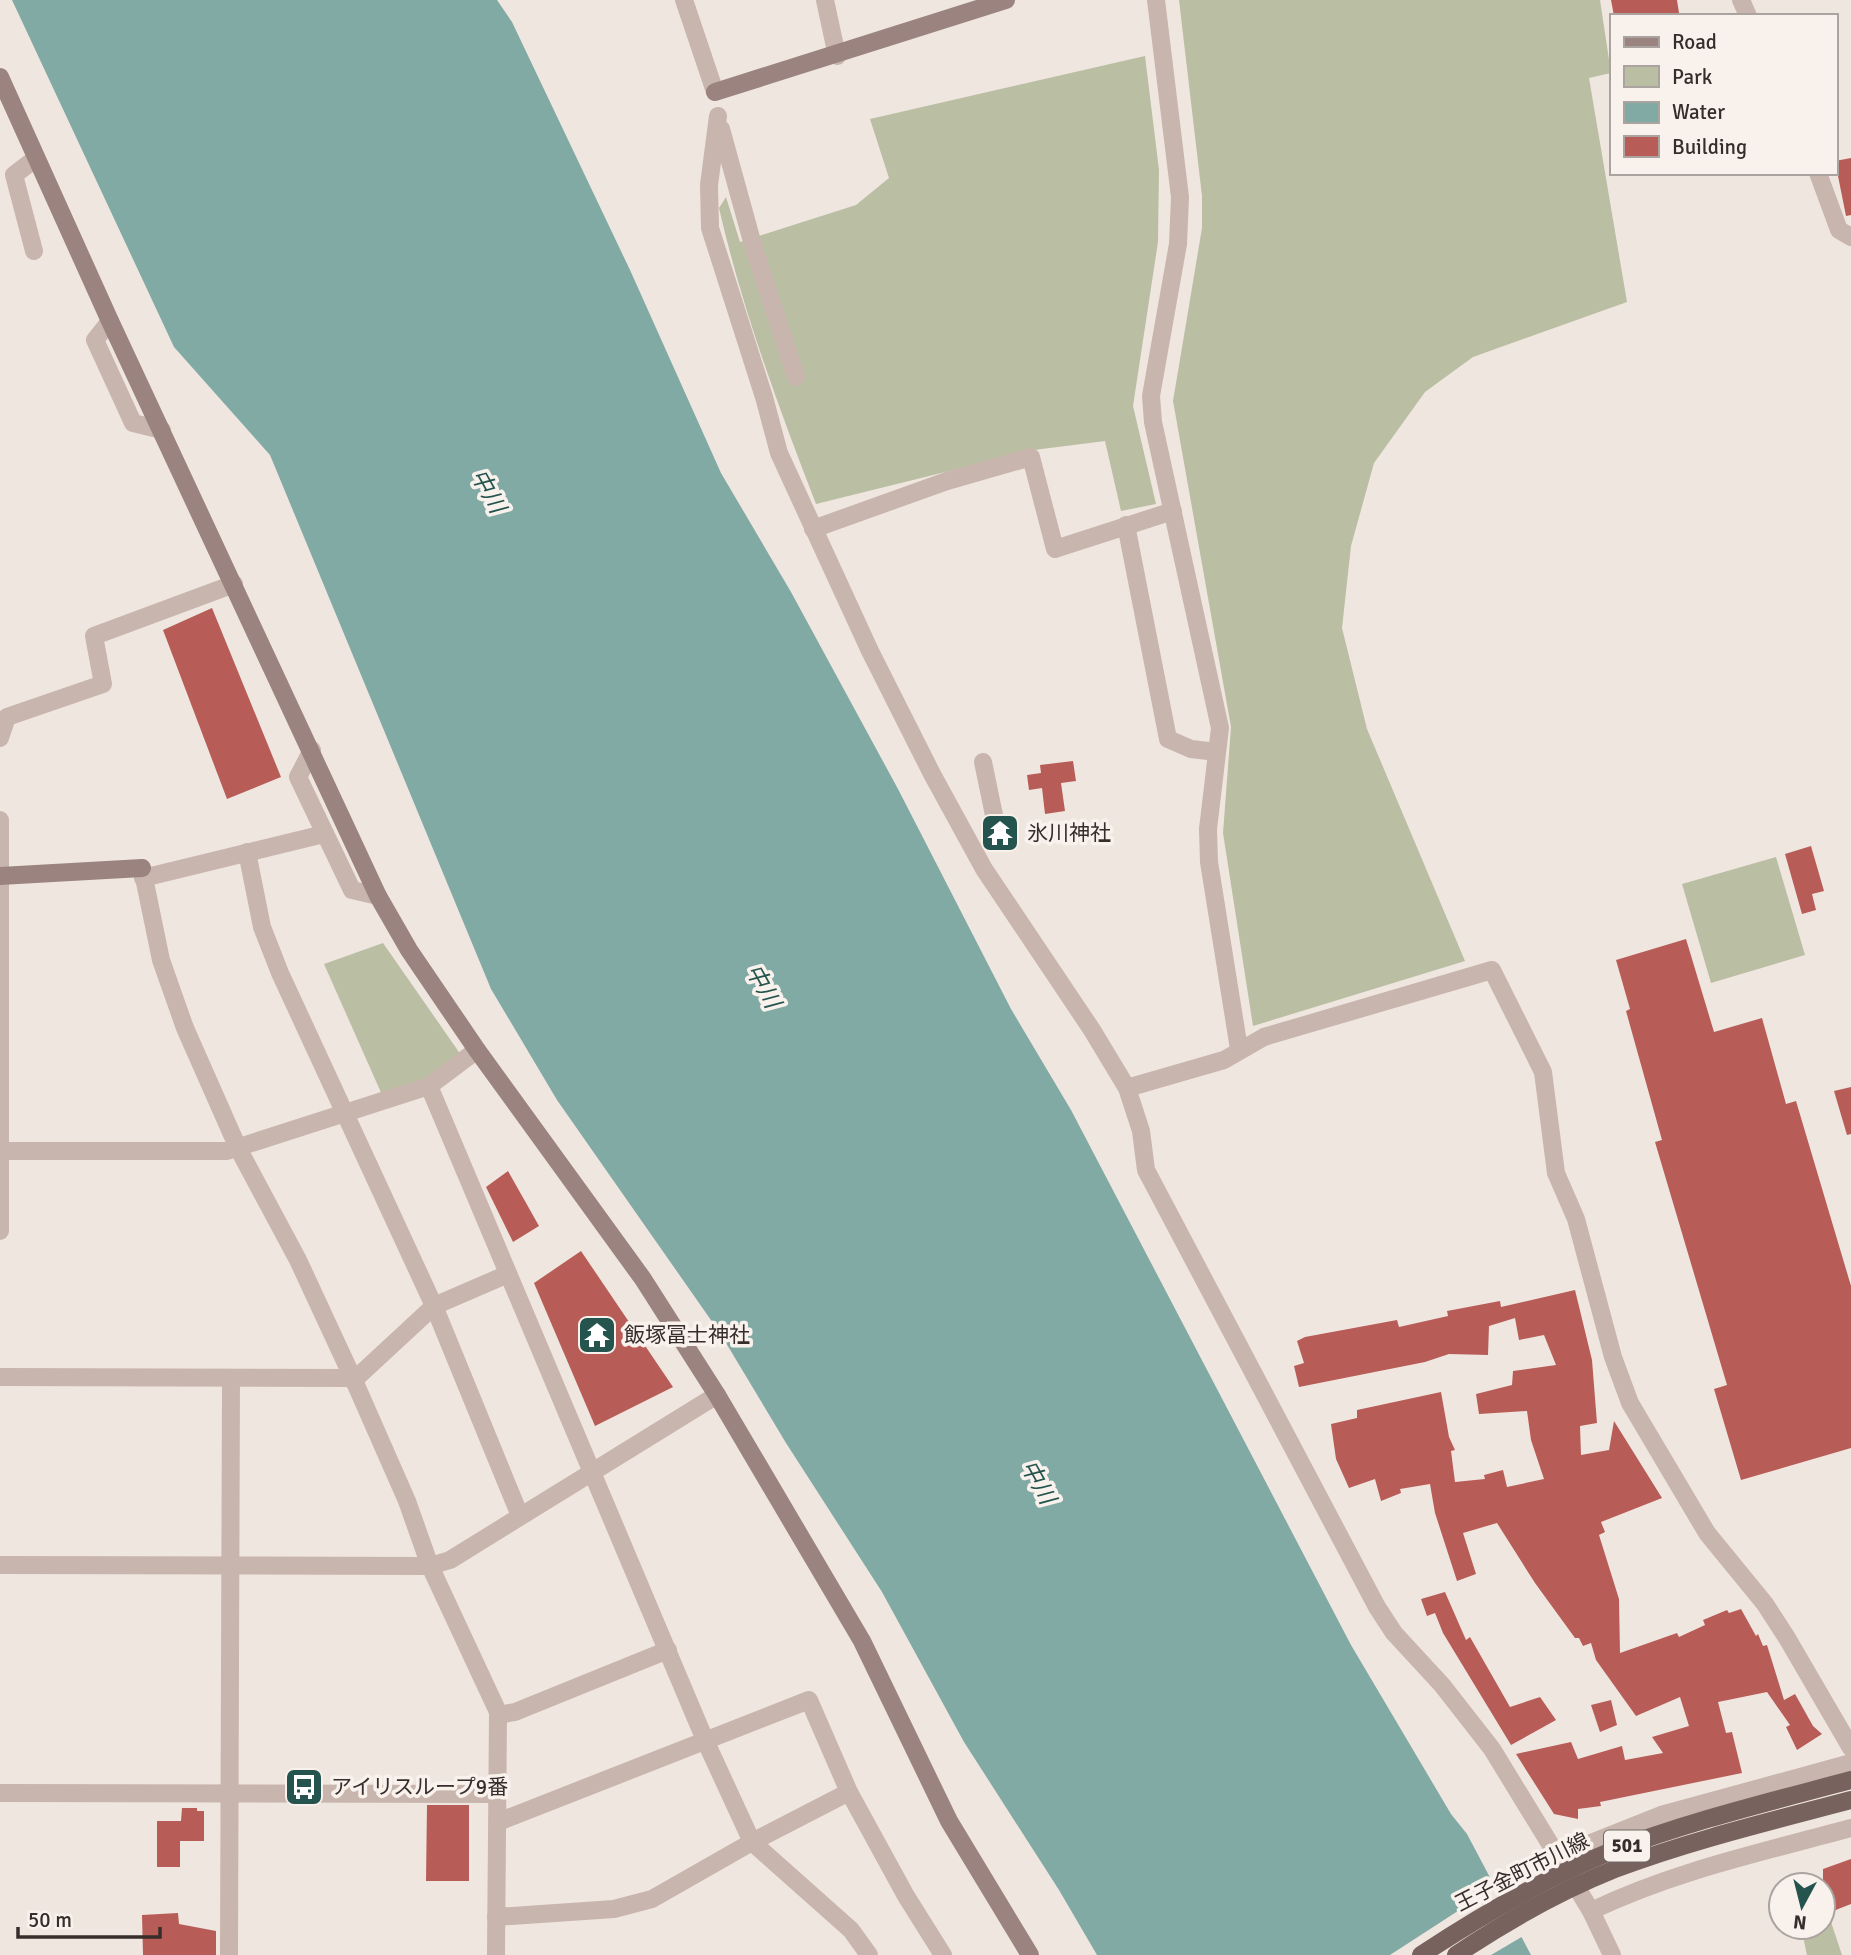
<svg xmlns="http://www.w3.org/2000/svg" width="1851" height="1955" font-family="Signika,'Noto Sans JP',sans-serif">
  <rect width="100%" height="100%" fill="#f0e6e0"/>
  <!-- green -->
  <g fill="#babea2">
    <path d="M1179 0H1600L1611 73 1589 78 1627 302 1473 357 1425 392 1374 463 1351 546 1342 628 1367 729 1465 961 1253 1026 1223 833 1231 727 1173 401 1202 228V196Z"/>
    <path d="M1145 56 1159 170 1158 242 1133 406 1156 504 1121 511 1105 441 1034 450 816 504C779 408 742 309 719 208L726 197 740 242 856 205 889 178 870 119Z"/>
    <path d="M1776 857 1805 955 1711 983 1682 884Z"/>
    <path d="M383 943 461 1055 428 1082 383 1097 324 964Z"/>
    <path d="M1829 1916 1842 1955H1807L1801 1927H1823V1918Z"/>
  </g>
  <!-- water -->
  <path fill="#82aaa5" d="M12 0H497L512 22 630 270 721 473 791 592 898 789 1011 1009 1071 1110 1351 1645 1451 1814 1467 1834 1531 1955H1097L1059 1890 964 1742 882 1592 786 1443 720 1333 557 1100 491 989 270 455 174 347Z"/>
  <!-- pier -->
  <path fill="#f0e6e0" d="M1498 1885 1525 1935 1491 1955H1390Z"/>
  <!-- building -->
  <g fill="#b85c57">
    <path d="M1611 0H1677L1679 13 1614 16Z"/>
    <path d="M1851 158V215L1846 216 1835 161Z"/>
    <path d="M212 608 281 777 227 799 163 630Z"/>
    <path d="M1073 761 1076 781 1061 783 1065 811 1045 814 1042 788 1029 790 1027 775 1041 773 1040 765Z"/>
    <path d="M1007 823 1012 840 992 846 988 829 998 831Z"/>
    <path d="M1811 846 1824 891 1812 894 1816 910 1802 914 1785 854Z"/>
    <path d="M1686 939 1714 1032 1762 1018 1786 1104 1796 1101 1851 1286V1448L1741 1480 1714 1389 1727 1385 1655 1142 1662 1140 1626 1011 1630 1009 1616 960Z"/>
    <path d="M1851 1087V1134L1847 1135 1834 1091Z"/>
    <path d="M508 1171 539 1226 513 1242 486 1187Z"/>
    <path d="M581 1251 673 1387 595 1426 534 1283Z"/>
    <path d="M1575 1290 1592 1360 1597 1423 1580 1426 1581 1455 1609 1450 1614 1421 1662 1498 1601 1522 1605 1532 1599 1535 1619 1599 1620 1653 1677 1633 1679 1637 1705 1625 1703 1620 1727 1610 1729 1613 1741 1609 1756 1636 1758 1634 1763 1646 1767 1645 1784 1700 1795 1694 1813 1726 1822 1734 1797 1750 1786 1727 1790 1725 1767 1692 1718 1702 1726 1733 1732 1732 1742 1773 1600 1802 1601 1806 1578 1809V1819L1554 1814 1516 1754 1571 1742 1578 1759 1622 1746 1625 1760 1663 1753 1652 1737 1689 1726 1680 1697 1636 1716 1596 1660 1591 1643 1583 1646 1579 1638H1575L1535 1583 1497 1523 1463 1533 1476 1574 1457 1581 1435 1513 1430 1484 1400 1489 1401 1493 1381 1501 1375 1479 1349 1488 1336 1459 1331 1424 1357 1418V1410L1441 1392 1449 1437 1455 1450 1451 1451 1455 1482 1485 1479 1484 1475 1503 1470 1507 1487 1544 1479 1531 1440 1527 1411 1479 1414 1476 1394 1512 1385 1513 1371 1556 1365 1544 1335 1519 1340 1515 1318 1489 1326 1488 1355 1449 1354 1425 1362 1299 1387 1294 1366 1304 1363 1297 1341 1305 1337 1397 1320 1399 1327 1448 1316 1447 1311 1500 1301 1501 1307Z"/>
    <path d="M1445 1592 1466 1640 1470 1637 1510 1707 1540 1697 1556 1720 1511 1745 1443 1633 1435 1613 1427 1616 1421 1599Z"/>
    <path d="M1611 1700 1617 1725 1600 1732 1591 1705Z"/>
    <path d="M427 1805H469V1881H426Z"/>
    <path d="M182 1808H197V1811H204V1841H180V1867H157V1821H181Z"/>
    <path d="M1851 1859V1904L1823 1915V1869Z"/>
    <path d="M178 1913 179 1924 216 1931V1955H143L142 1915Z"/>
  </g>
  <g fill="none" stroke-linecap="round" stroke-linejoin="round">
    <!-- street -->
    <g stroke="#c8b5ad" stroke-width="18">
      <path d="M684 0 715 92"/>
      <path d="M825 0 837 56"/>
      <path d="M1156 0 1180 197 1178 244 1151 396 1153 422 1220 728 1208 829 1209 862 1239 1049"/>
      <path d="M1741 0 1748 16"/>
      <path d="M718 116 709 185 710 228 764 397 779 453 870 651 932 774 984 869 1092 1030 1127 1088 1141 1131 1146 1170 1377 1607 1394 1633 1442 1685 1492 1749 1591 1911 1612 1955"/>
      <path d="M721 129 753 245 796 377"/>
      <path d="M1818 173 1839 230 1851 237"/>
      <path d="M34 251 14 175 35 159"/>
      <path d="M110 321 95 340 133 423 162 430"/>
      <path d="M1126 525 1168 739 1191 749 1217 752"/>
      <path d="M813 529 947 481 1031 457 1055 549 1173 511"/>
      <path d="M0 738 7 717 103 684 94 636 234 584"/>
      <path d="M312 750 298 777 352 890 378 896"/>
      <path d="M983 762 995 820"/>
      <path d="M0 820V1231"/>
      <path d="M247 852 262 927 280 973 434 1306 520 1516"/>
      <path d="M142 868 161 960 185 1028 238 1148 298 1260 356 1385 407 1501 430 1566 498 1712 496 1955"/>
      <path d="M143 878 324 834"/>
      <path d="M429 1086 705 1740 752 1842 851 1930 869 1955"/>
      <path d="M1127 1088 1224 1060 1264 1037 1492 970 1543 1072 1556 1173 1576 1219 1613 1357 1630 1403 1707 1533 1765 1604 1787 1638 1851 1748"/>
      <path d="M0 1151H227L429 1086 477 1050"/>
      <path d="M0 1377 352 1378"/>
      <path d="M353 1381 434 1306 508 1274"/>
      <path d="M0 1565 430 1566 450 1560 717 1395"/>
      <path d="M498 1715 515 1712 668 1650"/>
      <path d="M0 1793 498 1794"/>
      <path d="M498 1822 809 1700 849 1792 906 1896 943 1955"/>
      <path d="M1558 1856 1661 1815 1851 1763"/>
      <path d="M1591 1911C1674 1871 1763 1852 1851 1828"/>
      <path d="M496 1917 614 1909 652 1899 752 1842 849 1792"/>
      <path d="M229 1955 231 1378"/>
    </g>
    <!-- secondary -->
    <g stroke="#9b847f" stroke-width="18">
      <path d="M0 77 110 321 378 896 409 950 477 1050 643 1279 717 1395 862 1641 949 1821 1030 1955"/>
      <path d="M715 92 1006 0"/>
      <path d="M0 876 142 868"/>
    </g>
    <!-- primary-bridge -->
    <g stroke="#77625e" stroke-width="18">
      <path d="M1421 1955C1480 1916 1541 1880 1607 1853 1686 1822 1769 1802 1851 1780"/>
      <path d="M1456 1955C1505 1922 1560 1891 1615 1869 1692 1840 1772 1821 1851 1800"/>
    </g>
  </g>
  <!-- icons -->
  <defs>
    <symbol id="temple-square" viewBox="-11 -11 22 22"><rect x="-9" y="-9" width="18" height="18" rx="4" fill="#25544e" stroke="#f8f1ec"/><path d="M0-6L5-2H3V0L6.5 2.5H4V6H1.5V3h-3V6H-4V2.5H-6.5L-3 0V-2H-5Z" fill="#fff"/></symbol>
    <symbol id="bus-square" viewBox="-11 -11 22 22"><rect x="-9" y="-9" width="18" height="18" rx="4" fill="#25544e" stroke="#f8f1ec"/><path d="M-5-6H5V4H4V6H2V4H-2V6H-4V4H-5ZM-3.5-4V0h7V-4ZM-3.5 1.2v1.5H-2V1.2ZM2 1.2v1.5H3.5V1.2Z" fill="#fff"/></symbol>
  </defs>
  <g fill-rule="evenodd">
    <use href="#temple-square" x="978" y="811" width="44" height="44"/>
    <use href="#temple-square" x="575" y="1313" width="44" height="44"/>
    <use href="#bus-square" x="282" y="1765" width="44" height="44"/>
  </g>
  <g text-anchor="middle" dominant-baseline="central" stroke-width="7" stroke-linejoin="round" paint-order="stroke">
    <!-- shield labels -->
    <rect fill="#f8f1ec" stroke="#716865" stroke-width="2" x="1604" y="1830.5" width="46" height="31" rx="5"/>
    <g font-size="19" font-weight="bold" fill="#372d2b">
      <text x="1627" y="1846">501</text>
    </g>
    <!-- poi labels -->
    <g font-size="21" fill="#372d2b" stroke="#f8f1ec" text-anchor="start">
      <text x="1027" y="833">氷川神社</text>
      <text x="624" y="1335">飯塚冨士神社</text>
      <text x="331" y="1787">アイリスループ9番</text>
    </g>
    <!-- street labels -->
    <g font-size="21" fill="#372d2b" stroke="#f8f1ec">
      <text transform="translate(1522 1872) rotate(-27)">王子金町市川線</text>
    </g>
    <!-- water labels -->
    <g font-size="23" font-style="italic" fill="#25544e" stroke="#f8f1ec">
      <text transform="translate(488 491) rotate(61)">中川</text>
      <text transform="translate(763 986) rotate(61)">中川</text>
      <text transform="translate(1038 1482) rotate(61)">中川</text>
    </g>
  </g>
  <!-- legend -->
  <rect x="1610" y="14" width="228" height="161" fill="#f8f1ec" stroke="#aba39f" stroke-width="2"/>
  <rect x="1624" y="37" width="35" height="10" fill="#9b847f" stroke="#aba39f" stroke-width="2"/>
  <text x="1672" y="49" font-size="21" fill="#372d2b">Road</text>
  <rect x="1624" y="66" width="35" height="21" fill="#babea2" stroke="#aba39f" stroke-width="2"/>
  <text x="1672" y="84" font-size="21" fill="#372d2b">Park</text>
  <rect x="1624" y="102" width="35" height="21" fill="#82aaa5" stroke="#aba39f" stroke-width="2"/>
  <text x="1672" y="119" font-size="21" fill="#372d2b">Water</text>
  <rect x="1624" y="136" width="35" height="21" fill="#b85c57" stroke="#aba39f" stroke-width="2"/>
  <text x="1672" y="154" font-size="21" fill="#372d2b">Building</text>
  <!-- north arrow -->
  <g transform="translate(1802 1906) rotate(187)"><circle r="33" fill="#f8f1ec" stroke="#aba39f" stroke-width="2"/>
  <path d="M0-5L12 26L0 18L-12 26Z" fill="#25544e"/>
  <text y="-10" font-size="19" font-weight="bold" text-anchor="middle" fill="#372d2b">N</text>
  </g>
  <!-- scale -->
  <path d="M18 1927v10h142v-10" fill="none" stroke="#372d2b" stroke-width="3.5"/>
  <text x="28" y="1927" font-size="21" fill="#372d2b" stroke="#f8f1ec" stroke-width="5" paint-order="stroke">50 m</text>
</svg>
